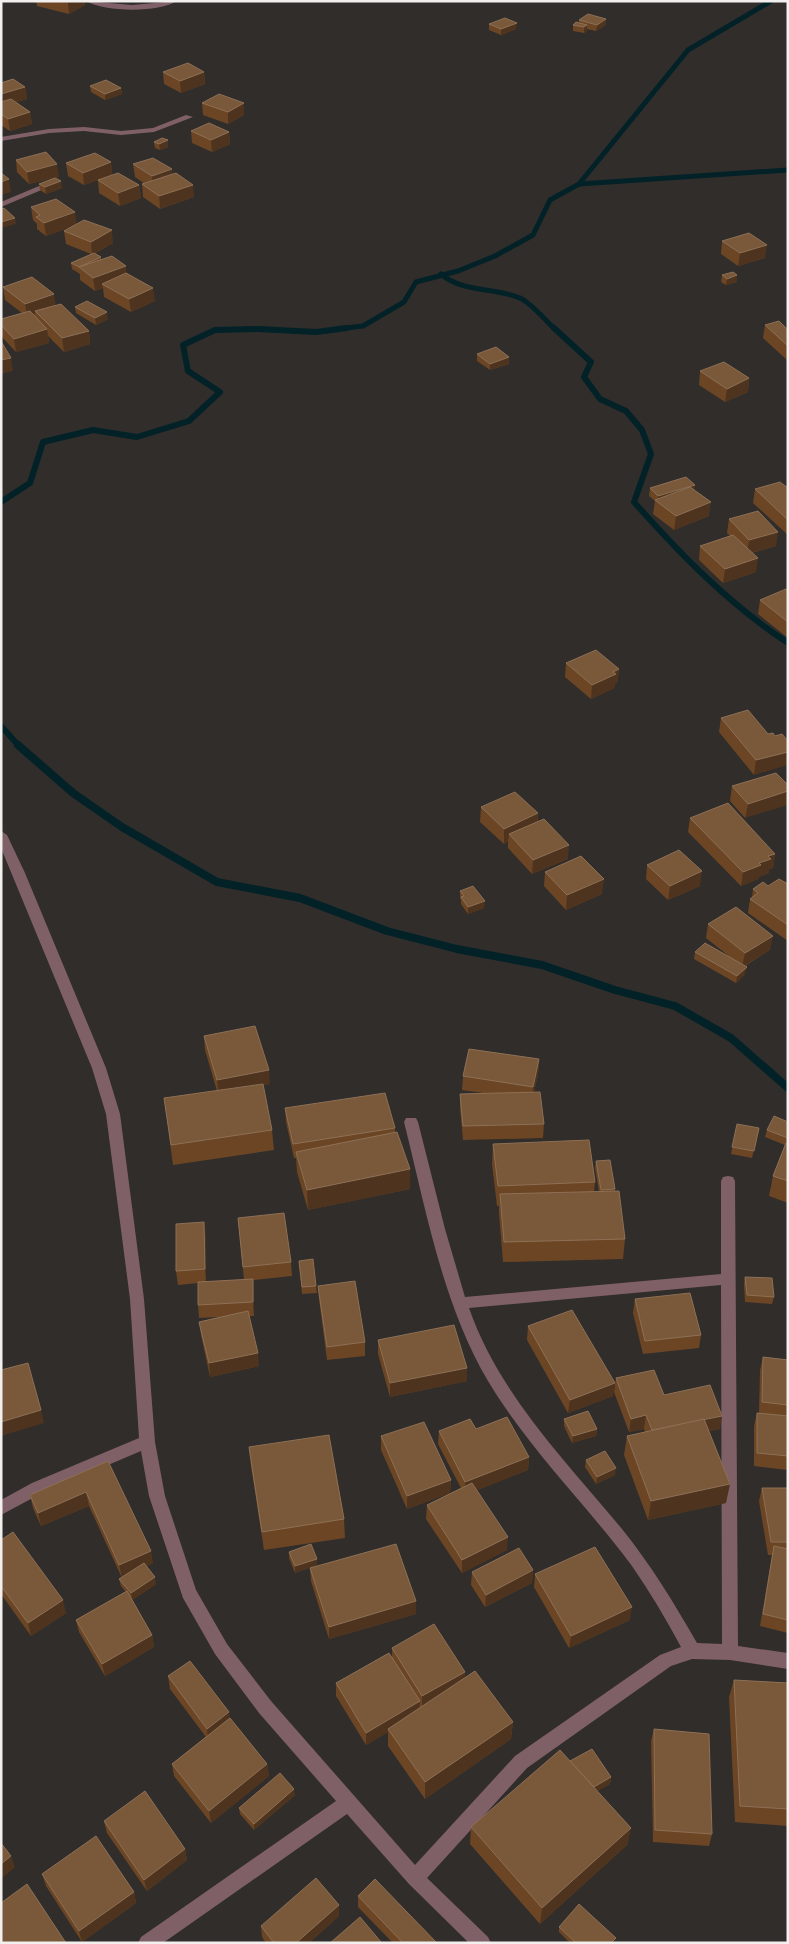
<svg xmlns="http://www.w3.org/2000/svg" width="789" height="1944" font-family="'Public Sans',sans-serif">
  <rect width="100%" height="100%" fill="#302d2b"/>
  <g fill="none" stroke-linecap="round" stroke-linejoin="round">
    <!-- stream-far2 -->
    <g stroke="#022228" stroke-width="5">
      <path d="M579 184 788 170"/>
      <path d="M441 274C463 293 494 287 520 298 530 302 546 321 555 329"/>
      <path d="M244 329H264"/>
      <path d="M337 329 363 326 404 302 416 282 458 271 495 256 533 235 550 200 579 184 688 50 771 1"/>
    </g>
    <!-- stream-far1 -->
    <g stroke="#022228" stroke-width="6">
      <path d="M554 328 591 362 584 377 600 399 626 411 642 430 651 454 634 502C681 555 729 604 788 643"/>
      <path d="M1 502 30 483 43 442 93 430 137 437 189 421 220 392 188 371 183 345 215 330 258 329 316 332 347 328"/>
      <path d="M1 726 19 746"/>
    </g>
    <!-- stream -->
    <path stroke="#022228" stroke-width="8" d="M18 745 73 793 122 827 217 882 300 898 387 931 457 949 542 965 615 990 675 1006 731 1038 788 1088"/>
    <!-- minor -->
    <g fill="#806067" fill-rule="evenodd">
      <path d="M86 1 132 5 177 1C158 13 105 12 86 1Z"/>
      <path d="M186 115 193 117 154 132 121 135 84 131 49 133 1 141V137L49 129 84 127 121 131 153 128Z"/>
      <path d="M51 181 58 183 1 207V202Z"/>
      <path d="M1 831 7 835 25 873 106 1068 120 1114 144 1299 155 1442 165 1496 196 1590 227 1644 271 1701 415 1865 515 1756 660 1655 681 1647C666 1619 650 1592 632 1566 585 1503 528 1448 488 1381 442 1303 426 1209 404 1122L406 1118H416L418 1122 445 1229 465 1297 721 1274V1181L723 1177 728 1176 733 1177 735 1181 738 1646 788 1653V1669L730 1660 692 1659 671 1666 527 1768 427 1878 488 1937 491 1943H469L409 1884 347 1814 163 1943H138L141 1937 336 1801 259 1713 215 1654 183 1598 149 1496 141 1451 42 1493 1 1515V1500L32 1483 139 1438 130 1299 106 1114 92 1068 1 848ZM721 1285 722 1644 697 1643C674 1603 651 1565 622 1529 565 1460 499 1394 469 1308Z"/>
    </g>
  </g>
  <!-- wall -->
  <g fill="#6c4624">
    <path d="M36 1H85V5L69 14 37 6Z"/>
    <path d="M606 19V25L596 31 587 29V31L584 33 573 31V25L579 23V20Z"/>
    <path d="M489 24 516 29 501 35 489 30Z"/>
    <path d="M163 72H204L205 84 181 93 164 84Z"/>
    <path d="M1 83 25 87 27 99 16 102 30 112 32 124 10 131 1 125Z"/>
    <path d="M90 86 121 88 122 94 105 100 91 92Z"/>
    <path d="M202 103H244V115L228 124 203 115Z"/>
    <path d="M191 131 229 132 230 144 212 152 192 143Z"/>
    <path d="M168 140V147L160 150 155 148 154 142Z"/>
    <path d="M16 160 59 177 55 178 62 188 46 194 40 190 39 184 54 178 29 184 17 172Z"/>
    <path d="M111 162 112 175 84 185 68 176 66 163Z"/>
    <path d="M133 164 172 175 194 197 160 209 143 197 142 184H145L135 177Z"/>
    <path d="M98 180 139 185 141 198 120 206 99 193Z"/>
    <path d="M31 207 77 224 113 243 94 254 101 257V259L127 273 155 301 131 312 104 297 103 288 95 291 80 280V274L72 269 71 263 91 254 66 244 64 231 71 227 46 236 37 229V224L33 220Z"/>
    <path d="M722 241 765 258 738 266 721 254Z"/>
    <path d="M722 275H737V282L726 285 721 282Z"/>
    <path d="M3 287 55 305 89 331 90 344 64 352 48 336 49 343 16 352 1 336V319L22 313 5 300Z"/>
    <path d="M75 307 108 319 96 325 76 313Z"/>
    <path d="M765 325 788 330V361L763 338Z"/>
    <path d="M477 354 509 364 490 370 477 361Z"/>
    <path d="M700 371 749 378 748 392 725 402 699 385Z"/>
    <path d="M650 488 694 490 709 516 674 530 653 514 655 501 649 496Z"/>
    <path d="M788 488V535L753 503 755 489Z"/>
    <path d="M729 519 776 546 752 553 756 572 723 583 699 560 700 546 730 536 727 533Z"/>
    <path d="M788 590V638L758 614 760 600Z"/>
    <path d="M566 663 619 669 617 683 615 684 614 688 591 699 565 677Z"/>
    <path d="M721 718 768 734 775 736 754 775 719 732Z"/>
    <path d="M776 773 745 818 730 801 732 786Z"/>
    <path d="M481 807 538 813V822L568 859 532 874 508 848V841L504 844 480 822Z"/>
    <path d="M690 818 775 854 773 868 769 869V873L759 877 758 879 741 886 688 832Z"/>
    <path d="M647 865 700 886 668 900 646 879Z"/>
    <path d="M545 872 602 894 566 910 544 886Z"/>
    <path d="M788 884V941L748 913 750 899 752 898 753 889 768 886Z"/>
    <path d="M460 891 484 908 468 914 461 904V900L460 898Z"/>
    <path d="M708 924 770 950 745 966V974L736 983 694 959 695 952 730 957 706 938Z"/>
    <path d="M204 1036 270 1084 263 1085 272 1130 274 1150 173 1165 164 1098 217 1091 205 1050Z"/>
    <path d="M539 1059 538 1074 534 1092 544 1124 543 1138 463 1140 460 1108V1094L483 1093 462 1090 463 1076Z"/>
    <path d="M285 1108 395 1128V1132L410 1189 308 1210 297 1172 296 1158H294L286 1122Z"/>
    <path d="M788 1122V1203L769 1196 773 1176 785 1145 765 1137 767 1130Z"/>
    <path d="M737 1124 759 1128 752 1158 731 1154Z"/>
    <path d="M493 1144 595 1182 594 1192H599L595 1168 596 1161 615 1189V1191L625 1239 623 1259 503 1262 499 1214V1206H497L492 1164Z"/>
    <path d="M238 1218 291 1262 292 1276 253 1280 254 1316H249L259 1366 210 1377 201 1335 199 1322 219 1317 199 1318 198 1305V1283L178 1285 176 1271 206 1236V1282L244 1280Z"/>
    <path d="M299 1261 316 1286 317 1293 302 1294Z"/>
    <path d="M745 1277 774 1297 772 1304 745 1302 744 1284Z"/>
    <path d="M318 1286 365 1342V1356L327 1360 319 1299Z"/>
    <path d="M635 1299 701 1335 699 1348 643 1354 633 1313Z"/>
    <path d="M528 1326 613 1396 568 1413 527 1340Z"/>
    <path d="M378 1340 467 1368V1381L390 1397 378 1354Z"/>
    <path d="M763 1357 788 1360V1470L754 1466V1426L757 1413H759L760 1370Z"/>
    <path d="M616 1378 664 1395 720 1429 709 1431 726 1503 648 1520 624 1455 627 1436 645 1432 644 1429 629 1432 614 1392Z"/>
    <path d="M564 1419 597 1429 596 1436 572 1443 564 1426Z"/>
    <path d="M476 1429 529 1457 528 1470 477 1490 507 1550 462 1573 426 1519 427 1505 461 1488 438 1444 439 1431Z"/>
    <path d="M381 1436 451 1480 450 1493 407 1509 381 1450Z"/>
    <path d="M249 1447 344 1519 345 1538 264 1550 251 1466Z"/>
    <path d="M586 1460 615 1475 596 1484 585 1467Z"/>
    <path d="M108 1461 153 1563 147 1566 156 1584 132 1600 152 1635 154 1647 105 1676 79 1632 76 1620 126 1592 121 1586 119 1579 122 1578 89 1506 41 1526 33 1508 30 1495Z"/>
    <path d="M762 1488H788V1633L760 1626 772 1555H768L759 1501Z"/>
    <path d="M1 1540 66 1613 31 1636 1 1594Z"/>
    <path d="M289 1552 317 1559V1565L295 1573 289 1558Z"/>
    <path d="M310 1568 416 1614 329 1639 311 1581Z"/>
    <path d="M533 1570 532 1583 485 1607 471 1585 472 1572Z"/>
    <path d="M535 1574 630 1620 569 1648 534 1587Z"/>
    <path d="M392 1648 465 1672 464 1678 513 1722 511 1739 425 1799 388 1746V1732L366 1745 336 1696V1683L392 1658Z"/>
    <path d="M168 1676 267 1764 269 1776 211 1823 174 1776 172 1764 206 1737 170 1689Z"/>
    <path d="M734 1680 788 1683V1826L735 1822 729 1697Z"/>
    <path d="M654 1729 712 1834 709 1846 653 1842 651 1741Z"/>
    <path d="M570 1761 611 1777 610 1784 597 1791 628 1844 540 1924 470 1844 471 1827Z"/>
    <path d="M295 1795 254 1830 240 1814 239 1808Z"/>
    <path d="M104 1821 185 1849 187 1860 147 1891 107 1833Z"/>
    <path d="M42 1874 134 1892 136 1903 82 1942 46 1886Z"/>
    <path d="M358 1896 437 1943H393L358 1907Z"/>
    <path d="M339 1916 309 1943H266L262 1937 261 1926Z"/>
    <path d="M559 1927 615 1943H570L559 1932Z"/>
  </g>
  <!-- shaded-wall -->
  <g fill="#4e341e">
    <path d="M70 1H85V5L69 14 68 3Z"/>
    <path d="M606 19V25L596 31 597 25Z"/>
    <path d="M517 23 516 29 501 35V29Z"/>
    <path d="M587 25V31L584 33V27Z"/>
    <path d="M204 72 205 84 181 93 180 81Z"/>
    <path d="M25 87 27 99 1 107V94Z"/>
    <path d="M121 88 122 94 105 100V94Z"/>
    <path d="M244 103V115L228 124V112Z"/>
    <path d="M30 112 32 124 10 131 8 119Z"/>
    <path d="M229 132 230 144 212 152 211 140Z"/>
    <path d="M168 140V147L160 150 159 144Z"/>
    <path d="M111 162 112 175 84 185 83 173Z"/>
    <path d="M57 164 59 177 29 184 27 172Z"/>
    <path d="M172 169 173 182 153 189 152 176Z"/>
    <path d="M9 179 11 192 1 195V182Z"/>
    <path d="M61 181 62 188 46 194 45 187Z"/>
    <path d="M139 185 141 198 120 206 118 193Z"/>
    <path d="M193 185 194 197 160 209 159 196Z"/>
    <path d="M75 212 77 225 46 236 44 223Z"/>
    <path d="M15 218 16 224 1 228V222Z"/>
    <path d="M112 230 113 243 92 255 91 242Z"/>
    <path d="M767 245 765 258 738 266 740 253Z"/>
    <path d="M126 266 127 279 102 284 103 288 95 291 93 278Z"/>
    <path d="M737 275V282L726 285 727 279Z"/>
    <path d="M153 288 155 301 131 312 129 299Z"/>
    <path d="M54 294 56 307 35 311V314L27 317 25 304Z"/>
    <path d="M107 312 108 319 96 325 95 318Z"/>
    <path d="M47 329 49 343 16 352 14 339Z"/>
    <path d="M89 331 90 344 64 352 62 338Z"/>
    <path d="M509 357V364L490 370V364Z"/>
    <path d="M11 358 13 371 1 374V360Z"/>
    <path d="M749 378 748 392 725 402 727 389Z"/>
    <path d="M695 485 694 492 658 502V496Z"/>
    <path d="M711 502 709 516 674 530 676 516Z"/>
    <path d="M778 532 776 546 747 554 749 540Z"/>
    <path d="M758 558 756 572 723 583 725 569Z"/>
    <path d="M619 669 617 683 615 684 614 688 591 699 592 685 613 672Z"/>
    <path d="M788 752V765L754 775 756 760Z"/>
    <path d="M788 791V805L745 818 748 804Z"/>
    <path d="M538 813 537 828 509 834 508 841 504 844V829Z"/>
    <path d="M569 845 568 859 532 874 533 860Z"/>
    <path d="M775 854 773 868 769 869V873L759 877 758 879 741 886 743 872 759 863 768 856Z"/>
    <path d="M702 871 700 886 668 900 670 886Z"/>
    <path d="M604 879 602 894 566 910 567 895Z"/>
    <path d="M485 901 484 908 468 914V907Z"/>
    <path d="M773 936 770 950 742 967 745 953Z"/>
    <path d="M747 967 745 974 736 983 737 976Z"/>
    <path d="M539 1059 538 1074 532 1101 533 1087Z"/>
    <path d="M269 1070 270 1084 219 1095 217 1080Z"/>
    <path d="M410 1169V1189L308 1210 307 1190Z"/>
    <path d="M204 1222 206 1236V1283L205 1269Z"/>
    <path d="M253 1279 254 1293V1316L253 1302Z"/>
    <path d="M258 1353 259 1366 210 1377 209 1363Z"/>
    <path d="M467 1368V1381L390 1397V1383Z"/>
    <path d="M615 1383 613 1396 568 1413 570 1400Z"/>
    <path d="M41 1410 44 1423 1 1436V1422Z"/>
    <path d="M646 1415 644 1429 629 1432 631 1419Z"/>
    <path d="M722 1416 720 1429 650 1444 652 1431Z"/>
    <path d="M597 1429 596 1436 572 1443 573 1436Z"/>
    <path d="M529 1457 528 1470 465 1495V1482Z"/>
    <path d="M616 1468 615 1475 596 1484 597 1477Z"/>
    <path d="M451 1480 450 1493 407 1509V1496Z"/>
    <path d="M730 1484 726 1503 648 1520 651 1501Z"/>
    <path d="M86 1492 89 1506 41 1526 38 1513Z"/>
    <path d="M508 1537 507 1550 462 1573V1560Z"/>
    <path d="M151 1551 153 1563 122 1578 119 1565Z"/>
    <path d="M317 1559V1565L295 1573V1566Z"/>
    <path d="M533 1570 532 1583 485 1607 486 1595Z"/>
    <path d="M155 1577 156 1584 132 1600 131 1593Z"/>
    <path d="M63 1600 66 1613 31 1636 28 1623Z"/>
    <path d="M416 1601V1614L329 1639V1627Z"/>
    <path d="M632 1607 630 1620 569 1648 571 1636Z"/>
    <path d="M152 1635 154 1647 105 1676 102 1664Z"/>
    <path d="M465 1672 464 1684 422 1708V1696Z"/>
    <path d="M420 1701 419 1714 388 1729V1732L366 1745V1733Z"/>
    <path d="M229 1712 231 1724 208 1741 207 1729Z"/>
    <path d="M513 1722 511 1739 425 1799V1782Z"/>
    <path d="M267 1764 269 1776 211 1823 209 1811Z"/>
    <path d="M611 1777 610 1784 586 1797 587 1791Z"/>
    <path d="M294 1789 295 1795 254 1830V1824Z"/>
    <path d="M631 1828 628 1844 540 1924 542 1908Z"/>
    <path d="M185 1849 187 1860 147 1891 144 1880Z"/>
    <path d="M11 1856 15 1867 1 1879V1864Z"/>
    <path d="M134 1892 136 1903 82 1942 79 1931Z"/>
    <path d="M339 1905V1916L309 1943H296Z"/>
  </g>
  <!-- building -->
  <g fill="#7a583a" stroke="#8d7056">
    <path d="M588 14 606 19 597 25 579 20Z"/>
    <path d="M505 18 517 23 501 29 489 24Z"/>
    <path d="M576 22 587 25 584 27 573 25Z"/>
    <path d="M188 63 204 72 180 81 163 72Z"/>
    <path d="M13 79 25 87 1 94V83Z"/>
    <path d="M106 80 121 88 105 94 90 86Z"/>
    <path d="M219 94 244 103 228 112 202 103Z"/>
    <path d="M11 99 30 112 8 119 1 114V102Z"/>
    <path d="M209 123 229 132 211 140 191 131Z"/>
    <path d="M162 138 168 140 159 144 154 142Z"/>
    <path d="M46 152 57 164 27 172 16 160Z"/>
    <path d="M95 153 111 162 83 173 66 163Z"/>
    <path d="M153 158 172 169 152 176 133 164Z"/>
    <path d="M1 173 9 179 1 182Z"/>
    <path d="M118 173 139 185 118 193 98 180Z"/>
    <path d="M176 173 193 185 159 196 142 184Z"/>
    <path d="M55 178 61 181 45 187 39 184Z"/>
    <path d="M56 199 75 212 44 223 36 217 40 215 31 207Z"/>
    <path d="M4 208 15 218 1 222V209Z"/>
    <path d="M84 220 112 230 91 242 64 231Z"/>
    <path d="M749 233 767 245 740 253 722 241Z"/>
    <path d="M94 253 101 257 79 267 71 263Z"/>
    <path d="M112 256 126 266 93 278 79 267Z"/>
    <path d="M733 272 737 275 727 279 722 275Z"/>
    <path d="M126 273 153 288 129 299 102 284Z"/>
    <path d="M32 277 54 294 25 304 3 287Z"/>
    <path d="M87 301 107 312 95 318 75 307Z"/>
    <path d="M61 304 89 331 62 338 35 311Z"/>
    <path d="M30 311 47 329 14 339 1 325V319Z"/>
    <path d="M779 321 788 330V346L765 325Z"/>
    <path d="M1 341 11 358 1 360Z"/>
    <path d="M496 347 509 357 490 364 477 354Z"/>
    <path d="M724 362 749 378 727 389 700 371Z"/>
    <path d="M686 477 695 485 658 496 650 488Z"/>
    <path d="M780 482 788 488V520L755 489Z"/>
    <path d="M690 487 711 502 676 516 655 500Z"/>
    <path d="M758 511 778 532 749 540 729 519Z"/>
    <path d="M733 535 758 558 725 569 700 546Z"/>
    <path d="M786 589 788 590V622L760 600Z"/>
    <path d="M596 650 619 669 613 672 616 674 592 685 566 663Z"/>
    <path d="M748 710 768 734 773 733 775 736 782 734 788 741V752L756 760 721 718Z"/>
    <path d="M776 773 788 785V791L748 804 732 786Z"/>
    <path d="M515 792 538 813 504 829 481 807Z"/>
    <path d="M728 803 775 854 768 856 771 859 759 863 761 865 743 872 690 818Z"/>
    <path d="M544 819 569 845 533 860 509 834Z"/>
    <path d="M679 850 702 871 670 886 647 865Z"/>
    <path d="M581 856 604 879 567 895 545 872Z"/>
    <path d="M779 879 788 884V925L750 899 758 893 753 889 763 882 768 886Z"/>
    <path d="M473 886 485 901 468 907 461 897 464 896 460 891Z"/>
    <path d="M736 907 773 936 745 953 708 924Z"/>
    <path d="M705 943 747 967 737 976 695 952Z"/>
    <path d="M255 1026 269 1070 217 1080 204 1036Z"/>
    <path d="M469 1049 539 1059 533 1087 463 1076Z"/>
    <path d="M263 1084 272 1130 171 1145 164 1098Z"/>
    <path d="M540 1092 544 1124 463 1126 460 1094Z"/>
    <path d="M385 1093 395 1128 293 1144 285 1108Z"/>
    <path d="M774 1116 788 1122V1138L767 1130Z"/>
    <path d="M737 1124 759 1128 754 1151 732 1147Z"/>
    <path d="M397 1132 410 1169 307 1190 296 1152Z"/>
    <path d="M589 1140 595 1182 498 1186 493 1144Z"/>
    <path d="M786 1143 788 1144V1181L773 1176Z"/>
    <path d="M610 1160 615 1189 601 1190 596 1161Z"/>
    <path d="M619 1191 625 1239 504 1242 500 1194Z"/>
    <path d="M284 1213 291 1262 243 1267 238 1218Z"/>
    <path d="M204 1222 205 1269 176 1271V1224Z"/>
    <path d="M313 1259 316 1286 302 1287 299 1261Z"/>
    <path d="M745 1277 772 1278 774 1297 747 1295Z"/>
    <path d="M253 1279V1302L198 1305V1282Z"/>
    <path d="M355 1281 365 1342 327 1347 318 1286Z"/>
    <path d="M690 1293 701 1335 645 1341 635 1299Z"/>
    <path d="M572 1310 615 1383 570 1400 528 1326Z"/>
    <path d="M248 1311 258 1353 209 1363 199 1322Z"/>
    <path d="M454 1325 467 1368 390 1383 378 1340Z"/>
    <path d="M763 1357 788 1360V1405L762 1402Z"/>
    <path d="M28 1363 41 1410 1 1422V1370Z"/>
    <path d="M654 1370 664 1395 710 1385 722 1416 652 1430 646 1415 631 1419 616 1378Z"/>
    <path d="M588 1411 597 1429 573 1436 564 1419Z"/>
    <path d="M757 1413 788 1416V1456L757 1453Z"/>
    <path d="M507 1417 529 1457 465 1482 439 1431 470 1419 476 1429Z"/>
    <path d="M704 1419 730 1484 651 1501 627 1436Z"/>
    <path d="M424 1422 451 1480 407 1496 381 1436Z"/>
    <path d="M329 1435 344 1519 262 1532 249 1447Z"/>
    <path d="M605 1451 616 1468 597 1477 586 1460Z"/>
    <path d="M108 1461 151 1551 119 1565 86 1492 38 1513 30 1495Z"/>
    <path d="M472 1483 508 1537 462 1560 427 1505Z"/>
    <path d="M762 1488H788V1542H771Z"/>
    <path d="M13 1532 63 1600 28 1623 1 1586V1540Z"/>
    <path d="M311 1544 317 1559 295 1566 289 1552Z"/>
    <path d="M396 1544 416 1601 329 1627 310 1568Z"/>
    <path d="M774 1546 788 1549V1620L763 1614Z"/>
    <path d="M595 1547 632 1607 571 1636 535 1574Z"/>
    <path d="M519 1548 533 1570 486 1595 472 1572Z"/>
    <path d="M144 1563 155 1577 131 1593 119 1579Z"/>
    <path d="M127 1591 152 1635 102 1664 76 1620Z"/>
    <path d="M434 1624 465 1672 422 1696 392 1648Z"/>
    <path d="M389 1653 420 1701 366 1733 336 1683Z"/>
    <path d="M190 1661 229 1712 207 1729 168 1676Z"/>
    <path d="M475 1671 513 1722 425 1782 388 1729Z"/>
    <path d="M734 1680 788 1683V1809L740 1806Z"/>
    <path d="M230 1718 267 1764 209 1811 172 1764Z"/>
    <path d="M654 1729 709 1734 712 1834 655 1830Z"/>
    <path d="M592 1749 611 1777 594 1787 570 1761Z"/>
    <path d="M560 1750 631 1828 542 1908 471 1827Z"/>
    <path d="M280 1773 294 1789 254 1824 239 1808Z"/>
    <path d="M145 1791 185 1849 144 1880 104 1821Z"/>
    <path d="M96 1836 134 1892 79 1931 42 1874Z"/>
    <path d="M1 1843 11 1856 1 1864Z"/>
    <path d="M316 1878 339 1905 296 1943H274L261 1926Z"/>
    <path d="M375 1879 437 1943H403L358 1896Z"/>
    <path d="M27 1884 66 1943H1V1903Z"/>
    <path d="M579 1904 616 1938 611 1943H576L559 1927Z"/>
    <path d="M360 1917 381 1942 380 1943H330Z"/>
  </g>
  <!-- border -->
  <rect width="789" height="1944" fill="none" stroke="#f2f0ee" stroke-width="5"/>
</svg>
